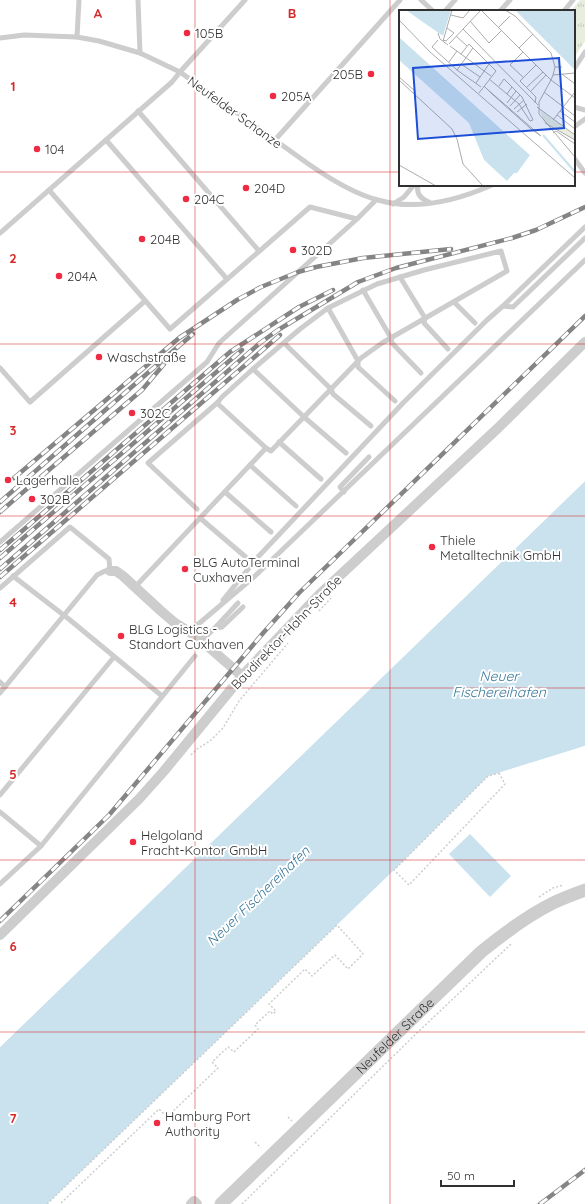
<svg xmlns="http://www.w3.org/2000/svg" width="585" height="1204" font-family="Quicksand,sans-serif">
  <defs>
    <pattern id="grass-tufts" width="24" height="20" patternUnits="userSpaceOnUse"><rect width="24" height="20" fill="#e7eede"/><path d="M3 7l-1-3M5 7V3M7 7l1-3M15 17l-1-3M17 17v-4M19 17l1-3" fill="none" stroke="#c6ccbf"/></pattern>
  </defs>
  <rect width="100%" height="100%" fill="#fff"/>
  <!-- grass -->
  <path fill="url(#grass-tufts)" d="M580 0H585V41L574 58V11H571Z"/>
  <!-- water -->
  <g fill="#c9e2ee">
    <path d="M585 481V746L488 776 394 870 47 1204H0V1047Z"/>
    <path d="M470 834 511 876 490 897 449 854Z"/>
  </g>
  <!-- pier -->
  <g fill="#fff">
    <path d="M585 479V481L0 1047V1045Z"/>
    <path d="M585 746V748L500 775 499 773Z"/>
  </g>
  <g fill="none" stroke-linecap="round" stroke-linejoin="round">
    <!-- path -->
    <g stroke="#cdcdcd" stroke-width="1.5" stroke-dasharray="2 2" stroke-linecap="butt">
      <path d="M319 611 331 598"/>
      <path d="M191 755 197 749 210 741 223 728 239 701 288 643"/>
      <path d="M499 773 505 784 409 885 394 870 488 776Z"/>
      <path d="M539 897 553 888 564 885"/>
      <path d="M288 1117 292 1121"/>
      <path d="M255 1142 261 1148"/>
      <path d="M47 1204 337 925 363 954 348 969 335 955 312 976 305 969 269 1004 276 1011 273 1014 270 1011 255 1025 258 1029 234 1052 228 1047 212 1062 218 1068 167 1117 159 1109 60 1204"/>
      <path d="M242 1204 419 1031 511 944"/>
    </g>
    <!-- service -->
    <g stroke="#cdcdcd" stroke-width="5">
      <path d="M79 0 77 37 99 41 140 53"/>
      <path d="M138 0 140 53 180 72 245 0"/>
      <path d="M421 0 433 11"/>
      <path d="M445 11 455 0"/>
      <path d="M500 11 510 0"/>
      <path d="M564 11 573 0"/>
      <path d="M0 38 24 35 77 37"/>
      <path d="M574 69 585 52"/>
      <path d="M574 107 585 110"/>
      <path d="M138 111 259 251"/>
      <path d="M574 127 585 119"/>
      <path d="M106 140 227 279"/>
      <path d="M275 140 400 0"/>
      <path d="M574 158 585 173"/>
      <path d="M418 185C416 194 421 199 429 202"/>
      <path d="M49 190 170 329 310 207 357 219"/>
      <path d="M393 204 404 197 414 185"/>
      <path d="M0 233 172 82 180 72 307 163C327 177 354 194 378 200 416 211 456 201 492 185"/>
      <path d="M400 277 425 318 424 323 448 349"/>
      <path d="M363 290 391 338 392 343 421 373"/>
      <path d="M454 302 475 323"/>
      <path d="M503 306 585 227"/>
      <path d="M328 308 358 361V367L395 401"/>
      <path d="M284 343 331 389 333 394 371 426"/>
      <path d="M0 368 30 402 145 301"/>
      <path d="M253 369 304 417 346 453"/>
      <path d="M279 442 321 479"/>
      <path d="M250 465 296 506"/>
      <path d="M225 492 271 532"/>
      <path d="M344 492 340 487 369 457"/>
      <path d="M197 509 148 463 217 403 222 397 253 369 300 329 328 308 377 284 424 270 501 251 507 271 382 343 361 358 271 451 266 448"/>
      <path d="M200 518 248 559"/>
      <path d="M0 542 207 362 219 343 357 219 376 200"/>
      <path d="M13 576 70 620 162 696"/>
      <path d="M135 587 266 448 217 403"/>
      <path d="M0 588 70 527 109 559 110 571H105L97 575 0 693"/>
      <path d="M223 600 257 558 403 403 487 320 503 306 513 307 585 238"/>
      <path d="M216 628 222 627 243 607"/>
      <path d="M189 632 255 576 585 260"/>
      <path d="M201 641C215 629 226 616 238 603"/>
      <path d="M0 682 5 687"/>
      <path d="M0 795 114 657"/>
      <path d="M0 812 41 846"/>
      <path d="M0 884 41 846 195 656"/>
    </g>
    <!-- minor -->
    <g stroke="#cdcdcd" stroke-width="10">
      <path d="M110 571H116L123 576 161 611 175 623 196 636 242 676"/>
      <path d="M0 935 139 799 164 771 242 676 319 595 498 428 585 342"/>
      <path d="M191 1204 194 1201 197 1204"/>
    </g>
    <!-- tertiary -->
    <path stroke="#cdcdcd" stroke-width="13" id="s1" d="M221 1204 481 952C503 934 527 916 553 903 563 898 574 894 585 890"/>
    <defs>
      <g id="rail">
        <path d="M14 478 179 338 237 300 261 287 298 272 316 267 363 258 451 249"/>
        <path d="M0 502 166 357 193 334"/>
        <path d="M0 512 142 390 164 364"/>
        <path d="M0 550 230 352 299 307 333 290"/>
        <path d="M0 558 242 350"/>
        <path d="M0 569 260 343 278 330 358 282 396 268 512 238 536 230 585 207"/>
        <path d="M0 577 280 335"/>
        <path d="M0 921 109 815 264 632 299 593 585 316"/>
        <path d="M540 1204 585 1170"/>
      </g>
    </defs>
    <!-- rail casing -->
    <use href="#rail" stroke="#858585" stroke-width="4.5"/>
    <!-- rail -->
    <use href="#rail" stroke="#fff" stroke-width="3" stroke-dasharray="9" stroke-linecap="butt"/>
  </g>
  <!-- grid -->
  <path fill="none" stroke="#d62828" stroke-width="1" stroke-opacity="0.55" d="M195 0V1204M390 0V1204M0 172H400M574 172H585M0 344H585M0 516H585M0 688H585M0 860H585M0 1032H585"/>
  <!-- markers -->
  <g fill="#ef2b44" stroke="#fff" stroke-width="1.5">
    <circle cx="187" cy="33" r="4"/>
    <circle cx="371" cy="74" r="4"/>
    <circle cx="273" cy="96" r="4"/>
    <circle cx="37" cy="149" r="4"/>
    <circle cx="246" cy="188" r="4"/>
    <circle cx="186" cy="199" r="4"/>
    <circle cx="142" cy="239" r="4"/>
    <circle cx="293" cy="250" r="4"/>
    <circle cx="59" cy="276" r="4"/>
    <circle cx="99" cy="357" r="4"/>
    <circle cx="132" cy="413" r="4"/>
    <circle cx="8" cy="480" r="4"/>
    <circle cx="32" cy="499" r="4"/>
    <circle cx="432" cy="547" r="4"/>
    <circle cx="185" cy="569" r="4"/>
    <circle cx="121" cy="636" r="4"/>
    <circle cx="133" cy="842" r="4"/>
    <circle cx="157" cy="1123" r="4"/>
  </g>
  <g text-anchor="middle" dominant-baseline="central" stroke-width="4" stroke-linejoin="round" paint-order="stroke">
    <!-- poi labels -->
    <g font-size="13" fill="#303030" stroke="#fff" text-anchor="start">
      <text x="195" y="33">105B</text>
      <text x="363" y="74" text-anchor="end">205B</text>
      <text x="281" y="96">205A</text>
      <text x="45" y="149">104</text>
      <text x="254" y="188">204D</text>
      <text x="194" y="199">204C</text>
      <text x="150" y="239">204B</text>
      <text x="301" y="250">302D</text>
      <text x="67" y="276">204A</text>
      <text x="107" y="357">Waschstraße</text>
      <text x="140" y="413">302C</text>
      <text x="16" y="480">Lagerhalle</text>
      <text x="40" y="499">302B</text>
      <text x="440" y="540">Thiele<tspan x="440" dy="15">Metalltechnik GmbH</tspan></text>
      <text x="193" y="562">BLG AutoTerminal<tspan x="193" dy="15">Cuxhaven</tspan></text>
      <text x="129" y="629">BLG Logistics -<tspan x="129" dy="15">Standort Cuxhaven</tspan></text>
      <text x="141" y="835">Helgoland<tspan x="141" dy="15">Fracht-Kontor GmbH</tspan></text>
      <text x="165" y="1116">Hamburg Port<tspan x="165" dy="15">Authority</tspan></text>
    </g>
    <!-- street labels -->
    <g font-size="13" fill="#303030" stroke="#fff">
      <text transform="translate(235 112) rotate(36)">Neufelder Schanze</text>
      <text transform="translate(286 632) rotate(-46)">Baudirektor-Hahn-Straße</text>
      <text stroke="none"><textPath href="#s1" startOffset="242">Neufelder Straße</textPath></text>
    </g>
    <!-- water labels -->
    <g font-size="14" font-style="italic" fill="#397898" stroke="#fff">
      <text x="499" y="676">Neuer<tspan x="499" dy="16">Fischereihafen</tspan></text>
      <text transform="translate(258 896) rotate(-44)">Neuer Fischereihafen</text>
    </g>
  </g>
  <!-- overview -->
  <g transform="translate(399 10)">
    <rect width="176" height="176" fill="#fff"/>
    <path d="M141 100 176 125V130L145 112Z" fill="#e7eede"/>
    <path d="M7 0H52L44 26 38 22ZM116 0H176V60ZM0 27 131 145 118 163H115L108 171 85 150 70 113 0 50Z" fill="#c9e2ee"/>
    <path d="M5 0 44 26 52 0 44 28ZM0 25 129 140 131 145 0 27ZM69 115 85 150 107 172 83 151Z" fill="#fff"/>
    <path fill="none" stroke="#c9e2ee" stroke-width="2" d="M144 125 176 162"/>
    <path fill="none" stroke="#acacac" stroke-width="1" d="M82 0 152 70 140 92V104L176 147M106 0 116 6 152 43 156 57M52 5 64 8 71 0M0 10 31 42 176 168M71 11 90 33 102 21M99 18 111 6M64 19 139 95M39 23 41 29 49 35M57 26 68 36M39 30 33 37 58 60 82 77M44 30 47 31 55 23 48 18M44 31 53 0M50 34 82 0M51 36 92 66M120 38 134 24M124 42 111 55 125 68M62 44 70 34 97 61 80 83M50 52 58 41M62 54 81 67M58 60 74 38M176 63 154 65 152 70 176 88M163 64 176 74M154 65 156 57H163M0 67 16 81 15 83M90 69 108 84 113 77M0 70 53 119 58 129 64 154 84 176M77 73 90 54M85 76 92 83 132 119 142 126 88 79M100 76 105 69 123 87 134 110 131 111 120 94 108 84M128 77 144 62M132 81 147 65M145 82 176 106M108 93 117 81M136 93 137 87 121 71 137 55M111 96 121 85M138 97 176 125M115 99 125 90M161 101 176 112M118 102 128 94M158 105 176 119M154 110 176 82M146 113 176 130M154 123 157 121 176 134M0 155 37 176"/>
    <path fill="#1d4ed8" fill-opacity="0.15" stroke="#1d4ed8" stroke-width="2" d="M160 48 165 118 19 129 14 58Z"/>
    <rect width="176" height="176" fill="none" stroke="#303030" stroke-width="2"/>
  </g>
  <g font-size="13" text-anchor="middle" font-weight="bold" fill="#d62828" stroke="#fff" stroke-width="4" stroke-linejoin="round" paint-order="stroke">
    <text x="98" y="18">A</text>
    <text x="292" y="18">B</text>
    <text x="13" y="91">1</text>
    <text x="13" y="263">2</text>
    <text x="13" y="435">3</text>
    <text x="13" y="607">4</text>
    <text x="13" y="779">5</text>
    <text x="13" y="951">6</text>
    <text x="13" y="1123">7</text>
  </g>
  <!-- scale -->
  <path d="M441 1180v6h73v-6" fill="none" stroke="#303030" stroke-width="2"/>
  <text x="447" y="1180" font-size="12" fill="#303030" stroke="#ffffff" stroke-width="3" paint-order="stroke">50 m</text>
</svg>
